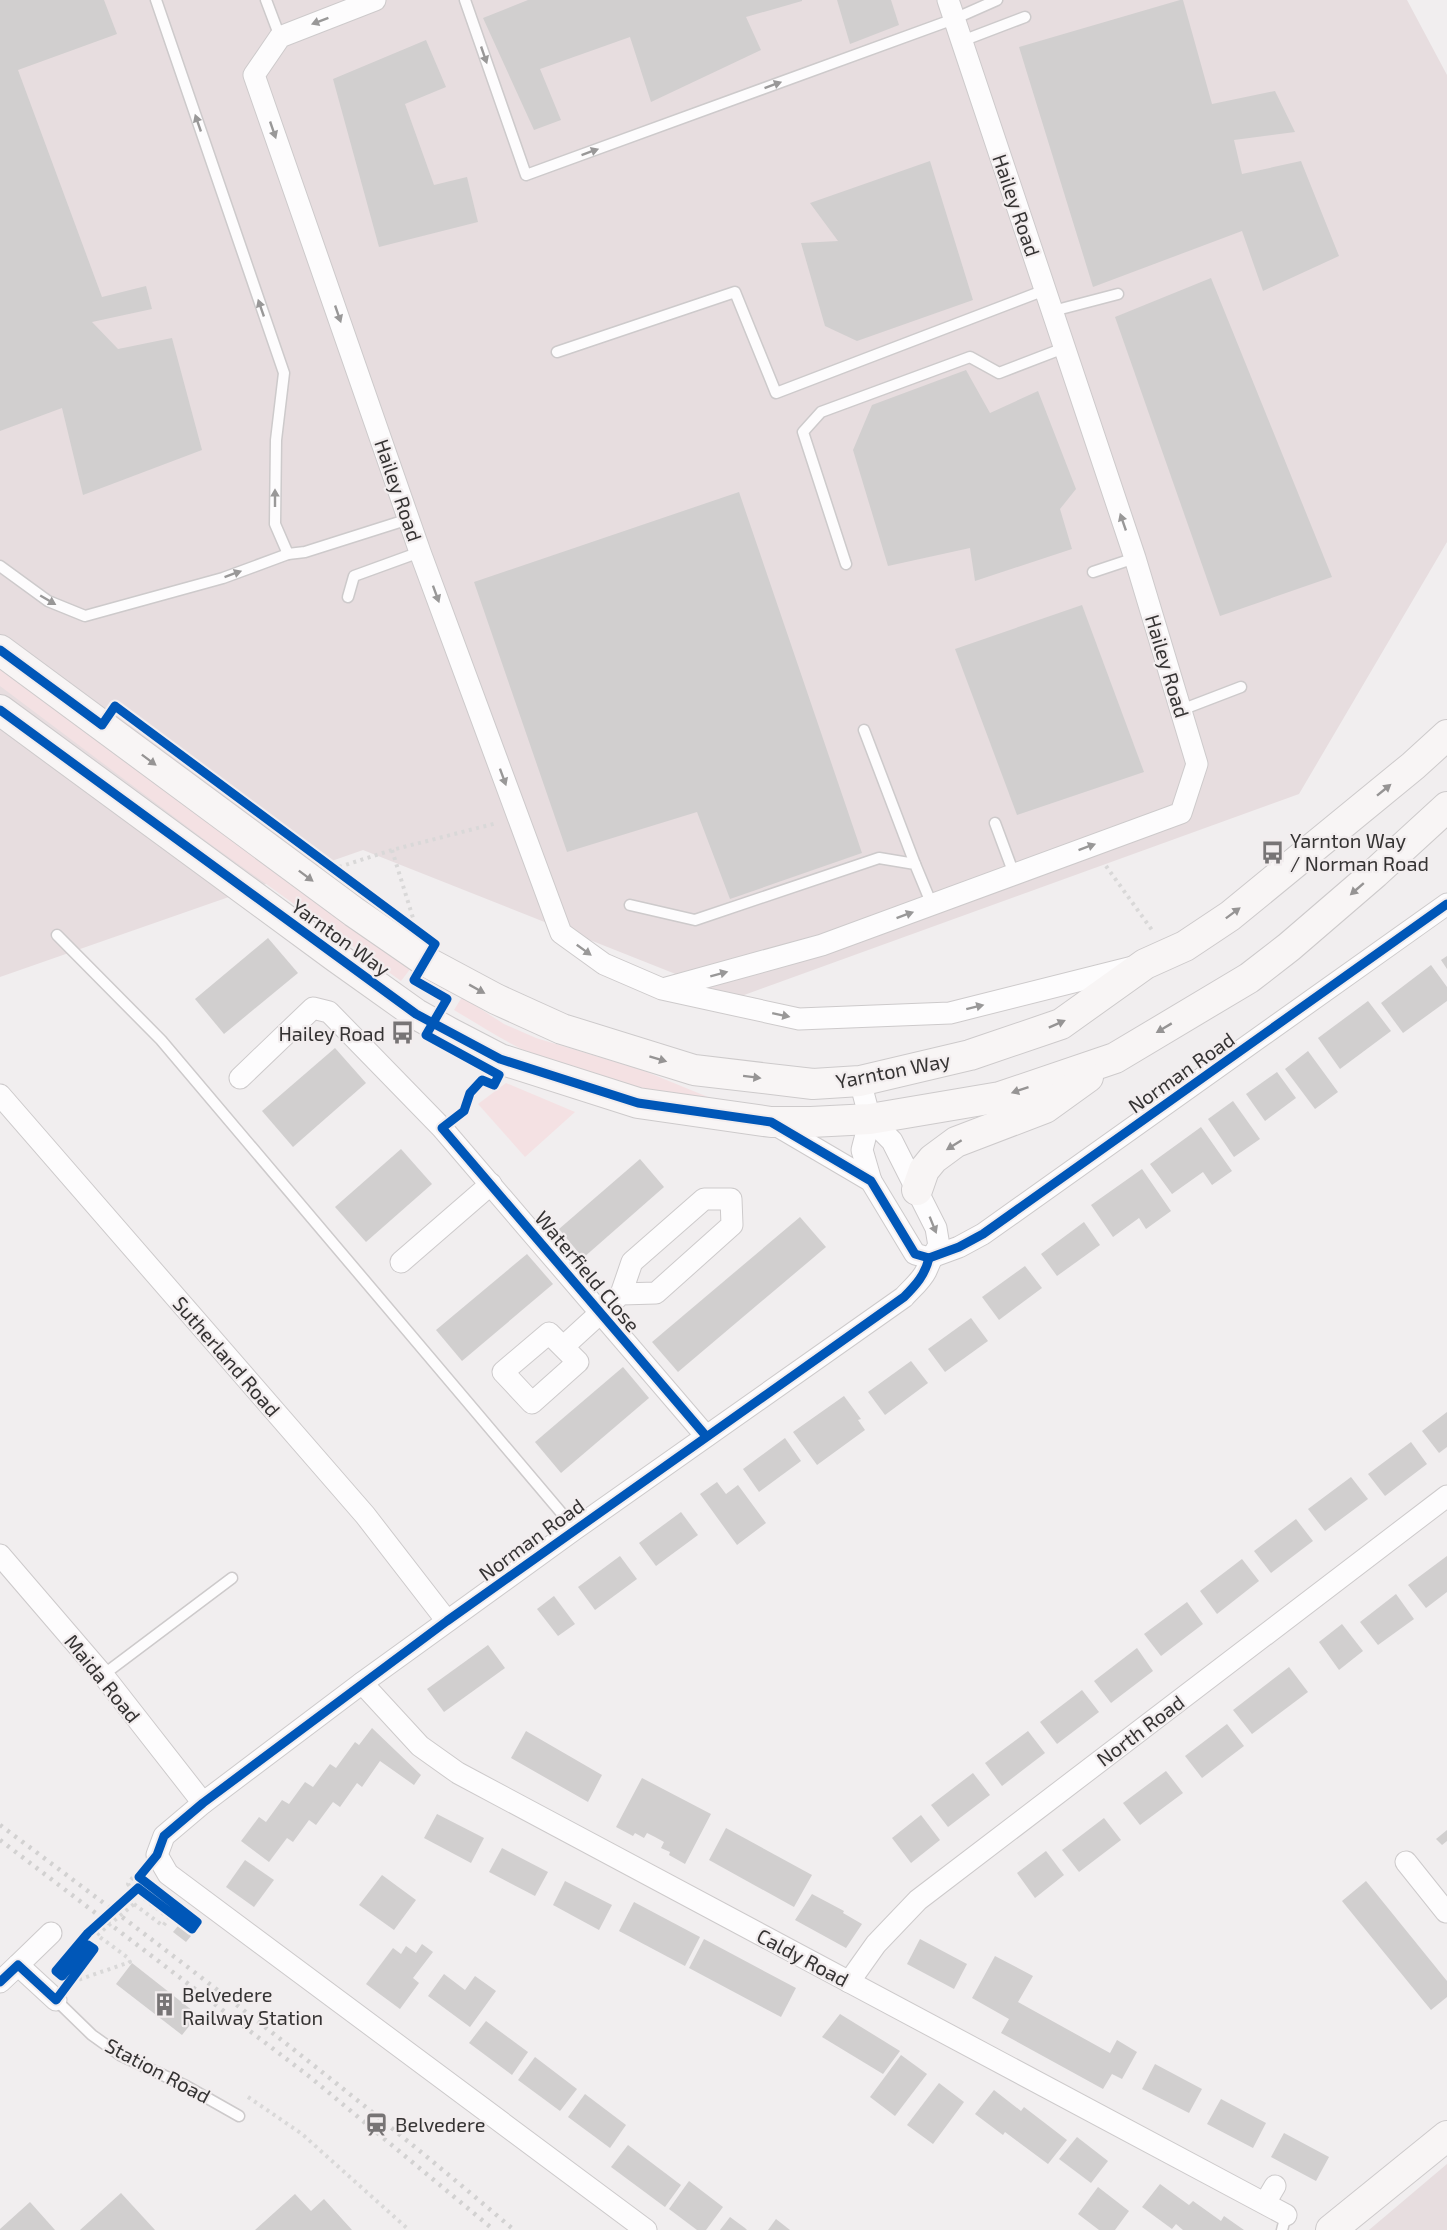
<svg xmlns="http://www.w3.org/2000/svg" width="1447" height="2230" font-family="'Exo 2',sans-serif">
  <rect width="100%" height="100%" fill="#f1eeef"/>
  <!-- built -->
  <g fill="#e7dddf">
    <path d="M0 0H1407L1447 75V542L1299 794 736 998 363 850 0 977Z"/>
    <path d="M1447 2164V2230H1369Z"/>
  </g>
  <!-- green -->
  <g fill="#f4e1e3">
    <path d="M0 666 411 968 401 981 209 843 0 686Z"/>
    <path d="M462 997 504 1024 536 1038 642 1070 725 1104C671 1095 616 1086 564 1068 525 1054 489 1031 454 1010Z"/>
    <path d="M506 1083 575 1112 525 1157 478 1104Z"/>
  </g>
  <!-- building -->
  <g fill="#d1cfcf">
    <path d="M0 0H104L117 34 18 70 102 297 146 286 152 309 92 322 118 349 172 338 202 450 83 495 62 408 0 431Z"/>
    <path d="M528 0H802V1L746 17 761 50 651 102 630 37 540 69 561 120 534 130 483 18Z"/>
    <path d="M837 0H891L899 25 850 44Z"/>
    <path d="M1180 0H1183L1212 104 1275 91 1295 132 1234 140 1242 174 1301 161 1339 256 1263 291 1242 231 1093 287 1019 47Z"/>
    <path d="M426 40 446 87 405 104 434 185 467 177 478 222 379 247 333 79Z"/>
    <path d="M930 161 973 300 857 341 825 326 801 243 838 241 810 203Z"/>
    <path d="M1211 278 1332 577 1220 616 1115 317Z"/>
    <path d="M966 370 990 413 1038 391 1076 489 1060 509 1072 549 975 581 970 548 888 566 853 450 872 405Z"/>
    <path d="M739 492 862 853 730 899 697 812 567 852 474 582Z"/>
    <path d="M1082 605 1144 772 1017 815 955 649Z"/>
    <path d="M268 938 298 973 224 1034 195 999Z"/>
    <path d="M1447 956V969L1441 960Z"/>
    <path d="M1431 965 1447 987V1001L1403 1033 1381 1003Z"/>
    <path d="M1368 1001 1391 1031 1340 1069 1318 1038Z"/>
    <path d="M335 1048 366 1083 293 1147 262 1111Z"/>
    <path d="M1308 1051 1338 1092 1315 1109 1285 1069Z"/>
    <path d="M1277 1072 1296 1098 1265 1121 1246 1094Z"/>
    <path d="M1233 1101 1260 1139 1234 1157 1208 1119Z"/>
    <path d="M1201 1127 1232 1171 1212 1185 1203 1172 1172 1194 1150 1164Z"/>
    <path d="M401 1149 432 1184 366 1242 335 1207Z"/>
    <path d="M640 1159 664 1187 583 1258 559 1229Z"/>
    <path d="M1142 1169 1171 1211 1146 1229 1139 1218 1113 1237 1091 1205Z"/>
    <path d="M800 1217 826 1247 678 1372 652 1342Z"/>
    <path d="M1084 1222 1100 1245 1057 1276 1041 1254Z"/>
    <path d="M527 1254 553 1284 462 1361 436 1330Z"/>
    <path d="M1025 1266 1042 1288 999 1320 982 1297Z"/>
    <path d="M971 1318 988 1341 945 1372 928 1349Z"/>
    <path d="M911 1361 928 1383 885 1415 868 1392Z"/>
    <path d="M623 1367 649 1398 561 1473 535 1442Z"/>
    <path d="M844 1396 861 1419 858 1420 865 1430 817 1465 793 1432Z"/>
    <path d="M1447 1412V1447L1439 1453 1422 1431Z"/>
    <path d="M785 1438 801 1461 759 1492 743 1469Z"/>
    <path d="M1411 1442 1427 1464 1385 1496 1368 1474Z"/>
    <path d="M1351 1477 1368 1499 1325 1531 1308 1509Z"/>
    <path d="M717 1482 726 1494 738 1485 766 1523 737 1545 700 1494Z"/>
    <path d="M681 1512 698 1535 656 1566 639 1543Z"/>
    <path d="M1296 1519 1313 1541 1271 1573 1254 1551Z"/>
    <path d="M620 1556 637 1579 595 1610 578 1587Z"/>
    <path d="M1447 1556V1592L1426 1608 1408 1585Z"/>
    <path d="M1242 1559 1259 1581 1217 1614 1200 1591Z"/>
    <path d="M1396 1594 1414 1619 1378 1645 1360 1622Z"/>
    <path d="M554 1596 575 1624 558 1636 537 1609Z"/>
    <path d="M1187 1602 1203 1624 1161 1656 1144 1634Z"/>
    <path d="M1342 1624 1363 1651 1339 1670 1319 1642Z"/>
    <path d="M488 1645 505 1668 444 1712 427 1689Z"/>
    <path d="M1137 1648 1153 1671 1111 1703 1094 1681Z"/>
    <path d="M1289 1667 1308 1692 1252 1734 1233 1710Z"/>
    <path d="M1082 1690 1099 1712 1057 1744 1040 1722Z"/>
    <path d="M1227 1724 1244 1746 1202 1778 1185 1756Z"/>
    <path d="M372 1728 421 1775 414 1785 380 1761 362 1787 357 1783 340 1807 333 1802 316 1825 309 1820 293 1842 287 1838 269 1862 241 1841 259 1817 266 1822 282 1800 289 1804 305 1782 313 1787 330 1764 336 1768 355 1742 359 1745Z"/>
    <path d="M526 1731 602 1775 588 1802 511 1758Z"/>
    <path d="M1028 1731 1045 1753 1002 1786 985 1763Z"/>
    <path d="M1166 1771 1183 1793 1140 1825 1123 1803Z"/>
    <path d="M973 1773 990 1795 948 1827 931 1805Z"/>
    <path d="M642 1778 711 1814 685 1864 669 1855 670 1852 661 1848 664 1842 655 1837 647 1833 644 1838 635 1833 633 1836 616 1827Z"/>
    <path d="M437 1814 484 1838 471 1863 424 1838Z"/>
    <path d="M921 1815 940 1840 911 1863 892 1838Z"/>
    <path d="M1104 1818 1121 1840 1079 1872 1062 1850Z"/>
    <path d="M726 1828 812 1875 794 1907 709 1860Z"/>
    <path d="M1447 1830V1841L1442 1845 1436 1839Z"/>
    <path d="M502 1848 548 1872 535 1896 489 1872Z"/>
    <path d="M1046 1851 1064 1875 1035 1898 1017 1873Z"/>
    <path d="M245 1860 274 1880 254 1907 226 1887Z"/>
    <path d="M382 1875 416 1900 394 1930 359 1905Z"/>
    <path d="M565 1881 612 1905 599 1930 553 1905Z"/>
    <path d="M1366 1881 1447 1981V1997L1431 2010 1342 1901Z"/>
    <path d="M812 1894 844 1911 843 1913 862 1924 846 1948 795 1920Z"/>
    <path d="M634 1902 700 1937 685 1966 619 1931Z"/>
    <path d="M178 1926 191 1936 186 1942 173 1932Z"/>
    <path d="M704 1939 796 1988 781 2017 689 1968Z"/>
    <path d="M920 1939 967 1964 954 1989 907 1964Z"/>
    <path d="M422 1944 433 1952 413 1978 419 1983 400 2009 366 1984 393 1948 401 1954 406 1946 416 1953Z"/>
    <path d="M995 1956 1033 1976 1018 2002 1110 2053 1117 2040 1137 2052 1122 2079 1112 2074 1103 2089 1001 2033 1009 2019 972 1998Z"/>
    <path d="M132 1963 198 2015 182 2035 116 1984Z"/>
    <path d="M444 1974 465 1990 475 1976 496 1991 470 2027 428 1996Z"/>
    <path d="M840 2014 900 2051 883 2074 822 2037Z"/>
    <path d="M486 2021 528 2052 512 2075 469 2043Z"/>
    <path d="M901 2055 927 2074 895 2116 870 2097Z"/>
    <path d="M535 2057 577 2089 560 2111 518 2080Z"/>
    <path d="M1155 2064 1202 2089 1189 2113 1142 2089Z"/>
    <path d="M939 2083 964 2102 933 2144 907 2125Z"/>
    <path d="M994 2090 1021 2111 1024 2107 1067 2140 1048 2164 1005 2132 1003 2135 975 2114Z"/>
    <path d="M585 2094 626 2125 610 2148 568 2117Z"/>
    <path d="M1221 2099 1266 2123 1253 2148 1207 2124Z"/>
    <path d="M1284 2133 1329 2157 1316 2181 1271 2157Z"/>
    <path d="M1077 2137 1108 2161 1091 2183 1059 2159Z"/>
    <path d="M628 2145 681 2185 665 2207 611 2167Z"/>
    <path d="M689 2181 723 2207 706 2230H697L669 2209Z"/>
    <path d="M1160 2184 1189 2205 1193 2201 1221 2221 1224 2216 1244 2230H1183L1176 2224 1172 2229 1142 2207Z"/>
    <path d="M1098 2187 1129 2211 1115 2230H1099L1078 2214Z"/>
    <path d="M121 2193 155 2230H80Z"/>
    <path d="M295 2194 311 2211 324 2199 352 2230H255Z"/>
    <path d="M30 2202 55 2230H0V2229Z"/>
    <path d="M730 2217 745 2228 747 2230H720Z"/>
    <path d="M776 2219 790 2230H768Z"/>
  </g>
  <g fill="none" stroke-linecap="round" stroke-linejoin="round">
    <defs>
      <g id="lane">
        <path d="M156 0 284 373 276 440 275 524 288 554"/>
        <path d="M266 0 280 37"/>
        <path d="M465 0 526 175 954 19 997 0"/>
        <path d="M962 41 1025 17"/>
        <path d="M1053 311 1118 294"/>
        <path d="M557 352 735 292 776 393 1045 290"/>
        <path d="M846 564 803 432 821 412 970 357 999 373 1064 348"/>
        <path d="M0 566 48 601 85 616 223 578 288 554 305 552 409 519"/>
        <path d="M1093 572 1135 558"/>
        <path d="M348 597 354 576 420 552"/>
        <path d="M1181 710 1241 687"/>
        <path d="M864 730 915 864"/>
        <path d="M995 823 1014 874"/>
        <path d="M630 905 695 920 879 858 915 864 932 905"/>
        <path d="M57 935 161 1040 575 1529"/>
        <path d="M103 1675 232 1578"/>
        <path d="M56 2000 92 2035 120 2055 186 2086 239 2116"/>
        <path d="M1282 2230 1286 2215"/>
      </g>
      <g id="street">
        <path d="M375 0 280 37 254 75 420 552 561 933 604 964 662 989 799 1019 950 1013 1133 967"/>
        <path d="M666 988 822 945 1181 813 1197 764 1135 558 948 0"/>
        <path d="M240 1078 313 1008 329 1012 442 1128 706 1436"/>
        <path d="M0 1095 365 1515 447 1621"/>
        <path d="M870 1119 862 1150 871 1181"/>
        <path d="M774 1124 871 1181 915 1254 929 1258 959 1247 983 1234 1447 904"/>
        <path d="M401 1262 491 1184"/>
        <path d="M563 1347 549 1333 503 1372 532 1403 578 1362 563 1347 621 1294 656 1293 732 1225 731 1199H704L632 1262 621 1294"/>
        <path d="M0 1555 103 1675 203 1803"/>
        <path d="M362 1683 420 1746 458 1773 1286 2215"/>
        <path d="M1406 1862 1446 1912"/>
        <path d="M18 1965 51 1933"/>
        <path d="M0 1982 18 1965 56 2000"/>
        <path d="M849 1982 876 1944 918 1900 1447 1496"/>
        <path d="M1265 2203 1275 2186"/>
        <path d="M646 2230 168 1874 157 1855 164 1836 203 1803 362 1683 575 1529 904 1297C911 1289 921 1281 926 1271 931 1260 932 1255 939 1246L936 1228 892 1141 870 1119 860 1081"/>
      </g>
      <g id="secondary">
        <path d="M0 650 354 912 425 961 496 999 562 1029 694 1070 813 1084 860 1081 970 1055 1061 1024 1145 964 1185 946 1230 916 1413 766 1447 735"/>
        <path d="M0 710 336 957 416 1014 450 1033 500 1059 638 1103 771 1122H811L870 1119 1000 1097 1115 1058 1249 978 1289 947 1375 873 1447 807"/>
        <path d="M917 1190 924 1170 933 1159 956 1142 1045 1108 1088 1077"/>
        <path d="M1331 2230 1447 2136"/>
      </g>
    </defs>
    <!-- lane casing -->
    <use href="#lane" stroke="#cdcacb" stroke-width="13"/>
    <!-- street casing -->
    <use href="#street" stroke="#cdcacb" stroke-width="23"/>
    <!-- secondary casing -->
    <use href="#secondary" stroke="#cdcacb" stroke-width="32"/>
    <!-- path -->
    <g stroke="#d9d8d8" stroke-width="4" stroke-dasharray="3 4.5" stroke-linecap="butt">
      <path d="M392 850 413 918"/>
      <path d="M1106 866 1152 930"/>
      <path d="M339 867 392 850 497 823"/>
      <path d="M464 1111 470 1093 482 1080"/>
      <path d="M138 1888 192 1929 196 1923"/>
      <path d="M134 1904 163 1926 169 1918 131 1888 128 1884 133 1877H139L143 1872"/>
      <path d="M56 1971 88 1933"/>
      <path d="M62 1976 88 1945 94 1949 70 1981"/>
      <path d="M72 1982 130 1962 127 1957 97 1935"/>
      <path d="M248 2097 302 2134 409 2230"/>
    </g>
    <!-- lane -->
    <use href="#lane" stroke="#fdfcfd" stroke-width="10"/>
    <!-- street -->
    <use href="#street" stroke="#fdfcfd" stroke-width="21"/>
    <!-- secondary -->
    <use href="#secondary" stroke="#f8f5f5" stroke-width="30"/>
    <!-- rail -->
    <g stroke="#d2d1d1" stroke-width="4.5" stroke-dasharray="3 6" stroke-linecap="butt">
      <path d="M0 1825C175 1956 348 2088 514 2230"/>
      <path d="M0 1840 310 2077 494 2230"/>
    </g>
    <!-- path-bridge -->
    <g stroke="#d9d8d8" stroke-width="4" stroke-dasharray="3 4.5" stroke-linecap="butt">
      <path d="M88 1933 138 1888"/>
      <path d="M97 1935 134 1904"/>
    </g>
    <defs>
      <g id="cycleway">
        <path d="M0 650 102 725 115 706 435 944 414 980 447 999 426 1035 499 1075 494 1085 482 1080 470 1093 464 1111 442 1128 706 1436"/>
        <path d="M0 710 416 1014 500 1059 638 1103 771 1122 871 1181 915 1254 929 1258 959 1247 983 1234 1447 904"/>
        <path d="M0 1982 18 1965 56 2000 94 1949 88 1945 62 1976 56 1971 88 1933 138 1888 192 1929 197 1922 139 1877 157 1855 164 1836 203 1803 447 1621 904 1297C916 1285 925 1275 929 1258"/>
      </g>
    </defs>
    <!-- cycleway casing -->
    <use href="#cycleway" stroke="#f2edee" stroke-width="13"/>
    <!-- cycleway -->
    <use href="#cycleway" stroke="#0057b8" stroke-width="9"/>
  </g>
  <!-- one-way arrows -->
  <defs><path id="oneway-solid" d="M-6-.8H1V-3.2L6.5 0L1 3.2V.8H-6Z" transform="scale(1.5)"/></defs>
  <g fill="#999898">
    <use href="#oneway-solid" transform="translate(320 21) rotate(159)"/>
    <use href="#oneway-solid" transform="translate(484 55) rotate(71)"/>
    <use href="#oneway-solid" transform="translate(773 85) rotate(-20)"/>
    <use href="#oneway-solid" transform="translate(198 123) rotate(-109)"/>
    <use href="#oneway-solid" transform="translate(273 130) rotate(71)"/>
    <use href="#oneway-solid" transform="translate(590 152) rotate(-20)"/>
    <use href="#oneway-solid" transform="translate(261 308) rotate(-109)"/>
    <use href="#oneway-solid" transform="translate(338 314) rotate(71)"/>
    <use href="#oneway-solid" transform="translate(275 498) rotate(-90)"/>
    <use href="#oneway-solid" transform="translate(1123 522) rotate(-109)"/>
    <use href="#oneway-solid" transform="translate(233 574) rotate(-20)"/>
    <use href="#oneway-solid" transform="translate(436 594) rotate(70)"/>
    <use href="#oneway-solid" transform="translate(48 600) rotate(30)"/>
    <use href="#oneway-solid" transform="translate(503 777) rotate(70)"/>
    <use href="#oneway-solid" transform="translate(1087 847) rotate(-20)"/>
    <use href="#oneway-solid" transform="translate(905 915) rotate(-20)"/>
    <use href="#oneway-solid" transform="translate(584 950) rotate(36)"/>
    <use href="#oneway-solid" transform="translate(719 974) rotate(-15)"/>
    <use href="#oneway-solid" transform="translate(975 1007) rotate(-14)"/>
    <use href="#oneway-solid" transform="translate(781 1015) rotate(12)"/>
    <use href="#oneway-solid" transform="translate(933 1225) rotate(68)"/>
  </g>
  <g fill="#969494">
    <use href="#oneway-solid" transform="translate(149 760) rotate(37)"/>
    <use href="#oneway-solid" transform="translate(1384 790) rotate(-39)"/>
    <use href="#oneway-solid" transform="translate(306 876) rotate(37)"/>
    <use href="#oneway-solid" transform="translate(1357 889) rotate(139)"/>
    <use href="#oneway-solid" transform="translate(1233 913) rotate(-37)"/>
    <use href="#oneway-solid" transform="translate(477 989) rotate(29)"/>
    <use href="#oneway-solid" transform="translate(1057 1024) rotate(-24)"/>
    <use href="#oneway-solid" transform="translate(1164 1028) rotate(149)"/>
    <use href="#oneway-solid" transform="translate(658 1059) rotate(17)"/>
    <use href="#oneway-solid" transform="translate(752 1077) rotate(7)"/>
    <use href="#oneway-solid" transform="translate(1020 1090) rotate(161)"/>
    <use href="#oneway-solid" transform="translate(954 1145) rotate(148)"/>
  </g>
  <!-- icons -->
  <defs>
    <symbol id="bus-bare" viewBox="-9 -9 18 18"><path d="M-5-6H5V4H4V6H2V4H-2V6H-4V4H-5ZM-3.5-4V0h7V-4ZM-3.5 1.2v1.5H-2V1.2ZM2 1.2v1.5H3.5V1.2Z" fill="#777475" stroke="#f2edee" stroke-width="2.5" paint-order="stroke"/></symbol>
    <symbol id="building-bare" viewBox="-9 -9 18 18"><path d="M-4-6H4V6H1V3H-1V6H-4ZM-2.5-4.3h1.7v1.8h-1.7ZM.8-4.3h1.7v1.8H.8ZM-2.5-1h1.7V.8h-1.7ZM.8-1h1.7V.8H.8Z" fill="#777475" stroke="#f2edee" stroke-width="2.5" paint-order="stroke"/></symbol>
    <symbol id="station-bare" viewBox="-9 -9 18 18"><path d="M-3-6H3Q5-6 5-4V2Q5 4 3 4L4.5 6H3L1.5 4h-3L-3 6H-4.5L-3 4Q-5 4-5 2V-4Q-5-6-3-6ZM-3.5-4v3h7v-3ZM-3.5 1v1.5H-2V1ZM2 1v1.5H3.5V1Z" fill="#777475" stroke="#f2edee" stroke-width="2.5" paint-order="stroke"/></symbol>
  </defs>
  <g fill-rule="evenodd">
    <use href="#bus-bare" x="1256" y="836" width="33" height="33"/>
    <use href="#bus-bare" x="386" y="1016" width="33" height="33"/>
    <use href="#building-bare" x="148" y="1988" width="33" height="33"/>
    <use href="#station-bare" x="360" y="2108" width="33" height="33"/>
  </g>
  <g text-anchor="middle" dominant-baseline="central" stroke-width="4.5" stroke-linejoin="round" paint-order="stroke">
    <!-- street labels -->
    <g font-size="20" fill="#353333" stroke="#f2edee">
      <text transform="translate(1017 205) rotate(71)">Hailey Road</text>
      <text transform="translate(399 490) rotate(71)">Hailey Road</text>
      <text transform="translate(1168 666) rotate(73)">Hailey Road</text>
      <text transform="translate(341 937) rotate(36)">Yarnton Way</text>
      <text transform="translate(893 1070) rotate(-11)">Yarnton Way</text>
      <text transform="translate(1181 1072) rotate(-35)">Norman Road</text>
      <text transform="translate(588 1271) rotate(50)">Waterfield Close</text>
      <text transform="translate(227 1356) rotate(49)">Sutherland Road</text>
      <text transform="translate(531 1539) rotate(-36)">Norman Road</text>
      <text transform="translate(103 1678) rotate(51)">Maida Road</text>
      <text transform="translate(1140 1730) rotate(-37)">North Road</text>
      <text transform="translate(803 1957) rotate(28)">Caldy Road</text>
      <text transform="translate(158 2070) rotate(28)">Station Road</text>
    </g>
    <!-- poi labels -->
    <g font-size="20" fill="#353333" stroke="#f2edee" text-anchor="start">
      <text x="1290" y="840">Yarnton Way<tspan x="1290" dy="23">/ Norman Road</tspan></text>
      <text x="385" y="1033" text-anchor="end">Hailey Road</text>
      <text x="182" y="1994">Belvedere<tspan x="182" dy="23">Railway Station</tspan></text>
      <text x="395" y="2124">Belvedere</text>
    </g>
  </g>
</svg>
